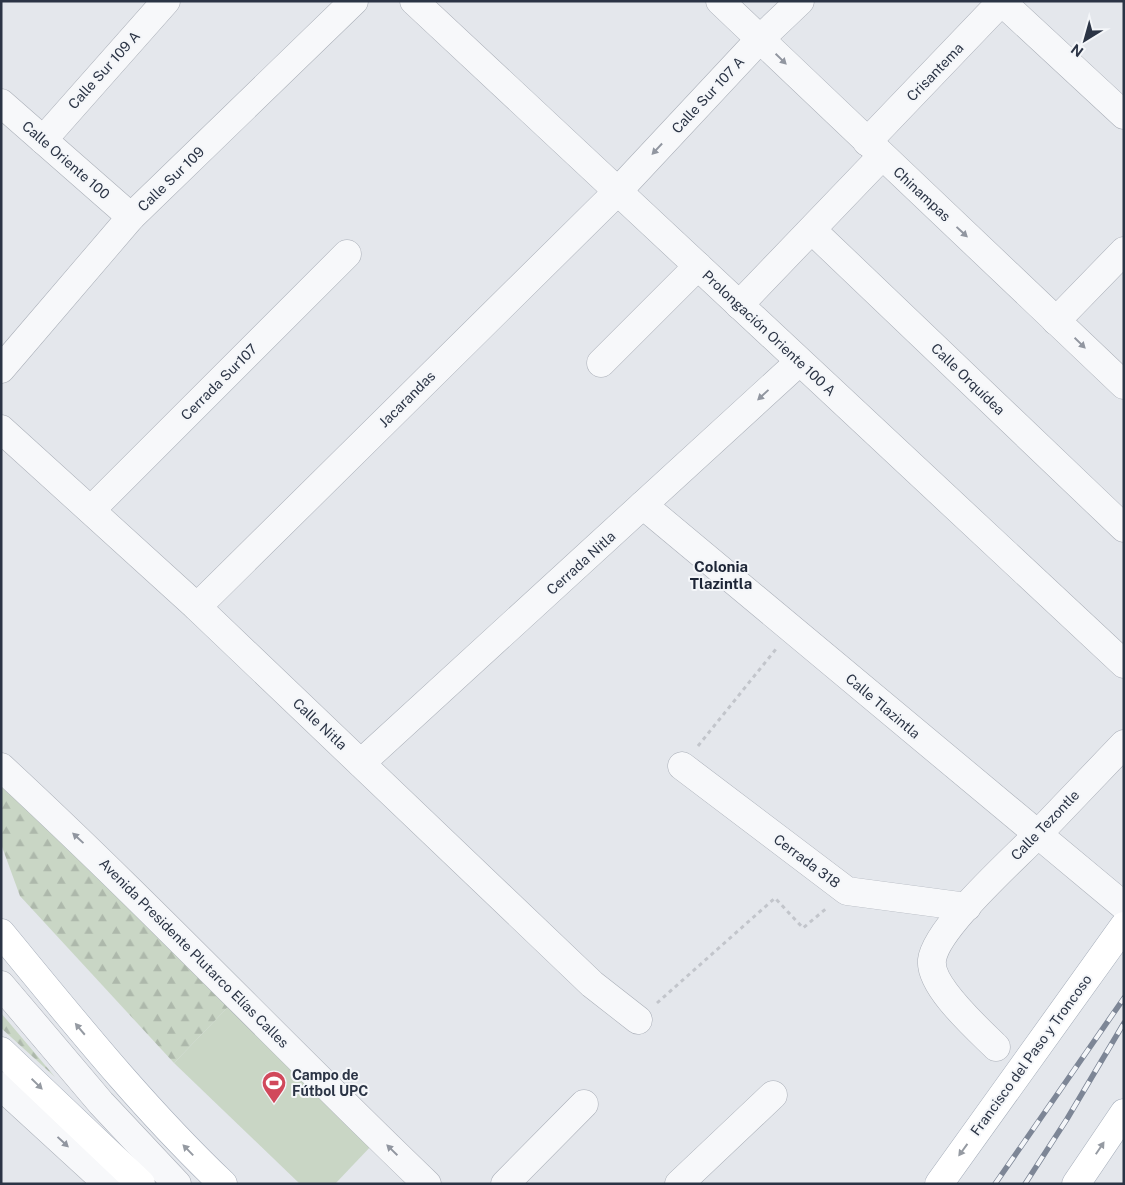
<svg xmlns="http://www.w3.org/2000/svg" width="1125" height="1185" font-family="'Public Sans',sans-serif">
  <defs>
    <pattern id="forest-firs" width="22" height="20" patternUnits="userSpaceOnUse" patternTransform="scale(1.25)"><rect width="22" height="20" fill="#c9d6c5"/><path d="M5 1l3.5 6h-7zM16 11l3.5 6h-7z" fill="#adb8ab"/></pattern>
  </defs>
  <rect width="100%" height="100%" fill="#e4e7ec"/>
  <!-- forest -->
  <g fill="url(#forest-firs)">
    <path d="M1 774 229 1006 174 1063 20 896 1 844Z"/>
    <path d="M1 1013 55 1077 1 1028Z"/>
  </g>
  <!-- garden -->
  <path fill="#c9d6c5" d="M229 1006 373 1144 335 1184H300L174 1063Z"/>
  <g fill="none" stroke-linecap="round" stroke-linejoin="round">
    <defs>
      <g id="minor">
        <path d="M414 1 1124 664"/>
        <path d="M720 1 1124 385"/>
        <path d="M1002 2 1124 115"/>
        <path d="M1 103 131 217"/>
        <path d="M43 140 166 1"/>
        <path d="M867 142 1002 1"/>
        <path d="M812 230 1124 528"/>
        <path d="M739 305 882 156"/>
        <path d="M1056 321 1124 251"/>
        <path d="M601 363 698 266"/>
        <path d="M1 369 131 217 354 1"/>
        <path d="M1 429 197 607 592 984 638 1020"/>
        <path d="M643 505 1124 906"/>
        <path d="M91 510 347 254"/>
        <path d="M197 607 618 191 760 39 800 1"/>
        <path d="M361 763 799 362"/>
        <path d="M682 766 847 891 967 907"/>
        <path d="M1 767C147 902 284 1047 427 1184"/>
        <path d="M1 985 101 1103 177 1184"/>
        <path d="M996 1047C978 1029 929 986 932 960 936 928 1013 860 1037 835 1066 805 1095 774 1124 744"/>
        <path d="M1 1086 108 1184"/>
        <path d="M505 1184 584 1104"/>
        <path d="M679 1184 773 1095"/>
      </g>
      <g id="major">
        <path d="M1 933C72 1019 142 1107 223 1184"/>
        <path d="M1 1051 141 1184"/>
        <path d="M939 1184 1124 926"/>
        <path d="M1076 1184 1124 1113"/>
      </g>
    </defs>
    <!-- minor casing -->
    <use href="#minor" stroke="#a9aeb7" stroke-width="29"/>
    <!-- major casing -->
    <use href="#major" stroke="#a3abb8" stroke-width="29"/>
    <!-- path -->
    <g stroke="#c2c5cb" stroke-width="3" stroke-dasharray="4 4" stroke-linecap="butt">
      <path d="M698 746 776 649"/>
      <path d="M657 1003 775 898 803 928 828 907"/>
    </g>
    <!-- minor -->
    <use href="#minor" stroke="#f7f8fa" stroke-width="28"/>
    <!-- major -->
    <use href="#major" stroke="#fff" stroke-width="28"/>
    <defs>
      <g id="rail">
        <path d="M995 1184 1124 998"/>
        <path d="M1025 1184 1067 1119 1124 1023"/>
      </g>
    </defs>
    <!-- rail casing -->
    <use href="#rail" stroke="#7d8696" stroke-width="5.5"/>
    <!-- rail -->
    <use href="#rail" stroke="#f4f6f9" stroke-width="4" stroke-dasharray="11" stroke-linecap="butt"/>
  </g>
  <!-- one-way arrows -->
  <defs><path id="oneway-solid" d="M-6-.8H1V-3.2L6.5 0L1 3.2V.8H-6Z" transform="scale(1.25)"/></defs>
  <g fill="#9196a0">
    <use href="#oneway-solid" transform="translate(781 59) rotate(44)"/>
    <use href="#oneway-solid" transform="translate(657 149) rotate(133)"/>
    <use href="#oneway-solid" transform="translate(962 232) rotate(43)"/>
    <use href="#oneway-solid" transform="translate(1080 343) rotate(44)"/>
    <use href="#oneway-solid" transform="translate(763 395) rotate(137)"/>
    <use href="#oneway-solid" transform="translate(78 838) rotate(-137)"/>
    <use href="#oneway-solid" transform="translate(63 1142) rotate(43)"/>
    <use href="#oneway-solid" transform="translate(392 1150) rotate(-136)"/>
  </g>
  <g fill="#959aa2">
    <use href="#oneway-solid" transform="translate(80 1029) rotate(-130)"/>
    <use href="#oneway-solid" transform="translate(37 1084) rotate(44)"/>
    <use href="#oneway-solid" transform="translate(1100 1148) rotate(-56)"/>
    <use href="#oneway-solid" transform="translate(188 1150) rotate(-134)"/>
    <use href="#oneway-solid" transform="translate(963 1150) rotate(126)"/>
  </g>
  <!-- icons -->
  <defs>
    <symbol id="stadium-pin" viewBox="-11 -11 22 30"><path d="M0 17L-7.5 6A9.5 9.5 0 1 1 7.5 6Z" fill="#d1495b" stroke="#f4f6f9"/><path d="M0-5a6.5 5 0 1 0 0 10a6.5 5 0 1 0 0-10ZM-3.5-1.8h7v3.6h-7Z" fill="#fff"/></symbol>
  </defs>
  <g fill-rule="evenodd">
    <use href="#stadium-pin" x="260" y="1069" width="28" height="38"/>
  </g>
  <g text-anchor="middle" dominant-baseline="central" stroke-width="4" stroke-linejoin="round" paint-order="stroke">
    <!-- street labels -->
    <g font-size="14" fill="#2b3445" stroke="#f4f6f9">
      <text transform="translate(104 70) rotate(-48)">Calle Sur 109 A</text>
      <text transform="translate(935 72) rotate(-46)">Crisantema</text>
      <text transform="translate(708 95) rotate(-47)">Calle Sur 107 A</text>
      <text transform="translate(66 160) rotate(41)">Calle Oriente 100</text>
      <text transform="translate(171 179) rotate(-44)">Calle Sur 109</text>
      <text transform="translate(922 194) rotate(43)">Chinampas</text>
      <text transform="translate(769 333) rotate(43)">Prolongación Oriente 100 A</text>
      <text transform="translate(968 379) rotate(44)">Calle Orquídea</text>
      <text transform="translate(219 382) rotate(-45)">Cerrada Sur107</text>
      <text transform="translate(407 399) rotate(-45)">Jacarandas</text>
      <text transform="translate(581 563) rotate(-42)">Cerrada Nitla</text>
      <text transform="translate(883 706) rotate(40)">Calle Tlazintla</text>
      <text transform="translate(320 724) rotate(43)">Calle Nitla</text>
      <text transform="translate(1045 825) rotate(-46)">Calle Tezontle</text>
      <text transform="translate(807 861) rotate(37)">Cerrada 318</text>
      <text transform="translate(194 953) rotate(45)">Avenida Presidente Plutarco Elías Calles</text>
      <text transform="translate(1031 1055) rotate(-54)">Francisco del Paso y Troncoso</text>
    </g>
    <!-- poi labels -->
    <g font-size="14" font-weight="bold" fill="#2b3445" stroke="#f4f6f9" text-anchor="start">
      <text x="292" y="1075">Campo de<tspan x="292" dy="16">Fútbol UPC</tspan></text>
    </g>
    <!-- neighbourhood labels -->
    <g font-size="15" font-weight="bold" fill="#1d2536" stroke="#f4f6f9">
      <text x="721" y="566">Colonia<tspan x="721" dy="17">Tlazintla</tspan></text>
    </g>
  </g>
  <!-- border -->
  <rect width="1125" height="1185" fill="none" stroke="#2b3445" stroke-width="5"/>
  <!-- north arrow -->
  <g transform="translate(1085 40) rotate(217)" stroke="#f4f6f9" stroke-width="4" paint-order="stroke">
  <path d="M0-4L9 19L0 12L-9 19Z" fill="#2b3445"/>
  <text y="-8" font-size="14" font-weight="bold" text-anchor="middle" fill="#2b3445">N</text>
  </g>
</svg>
